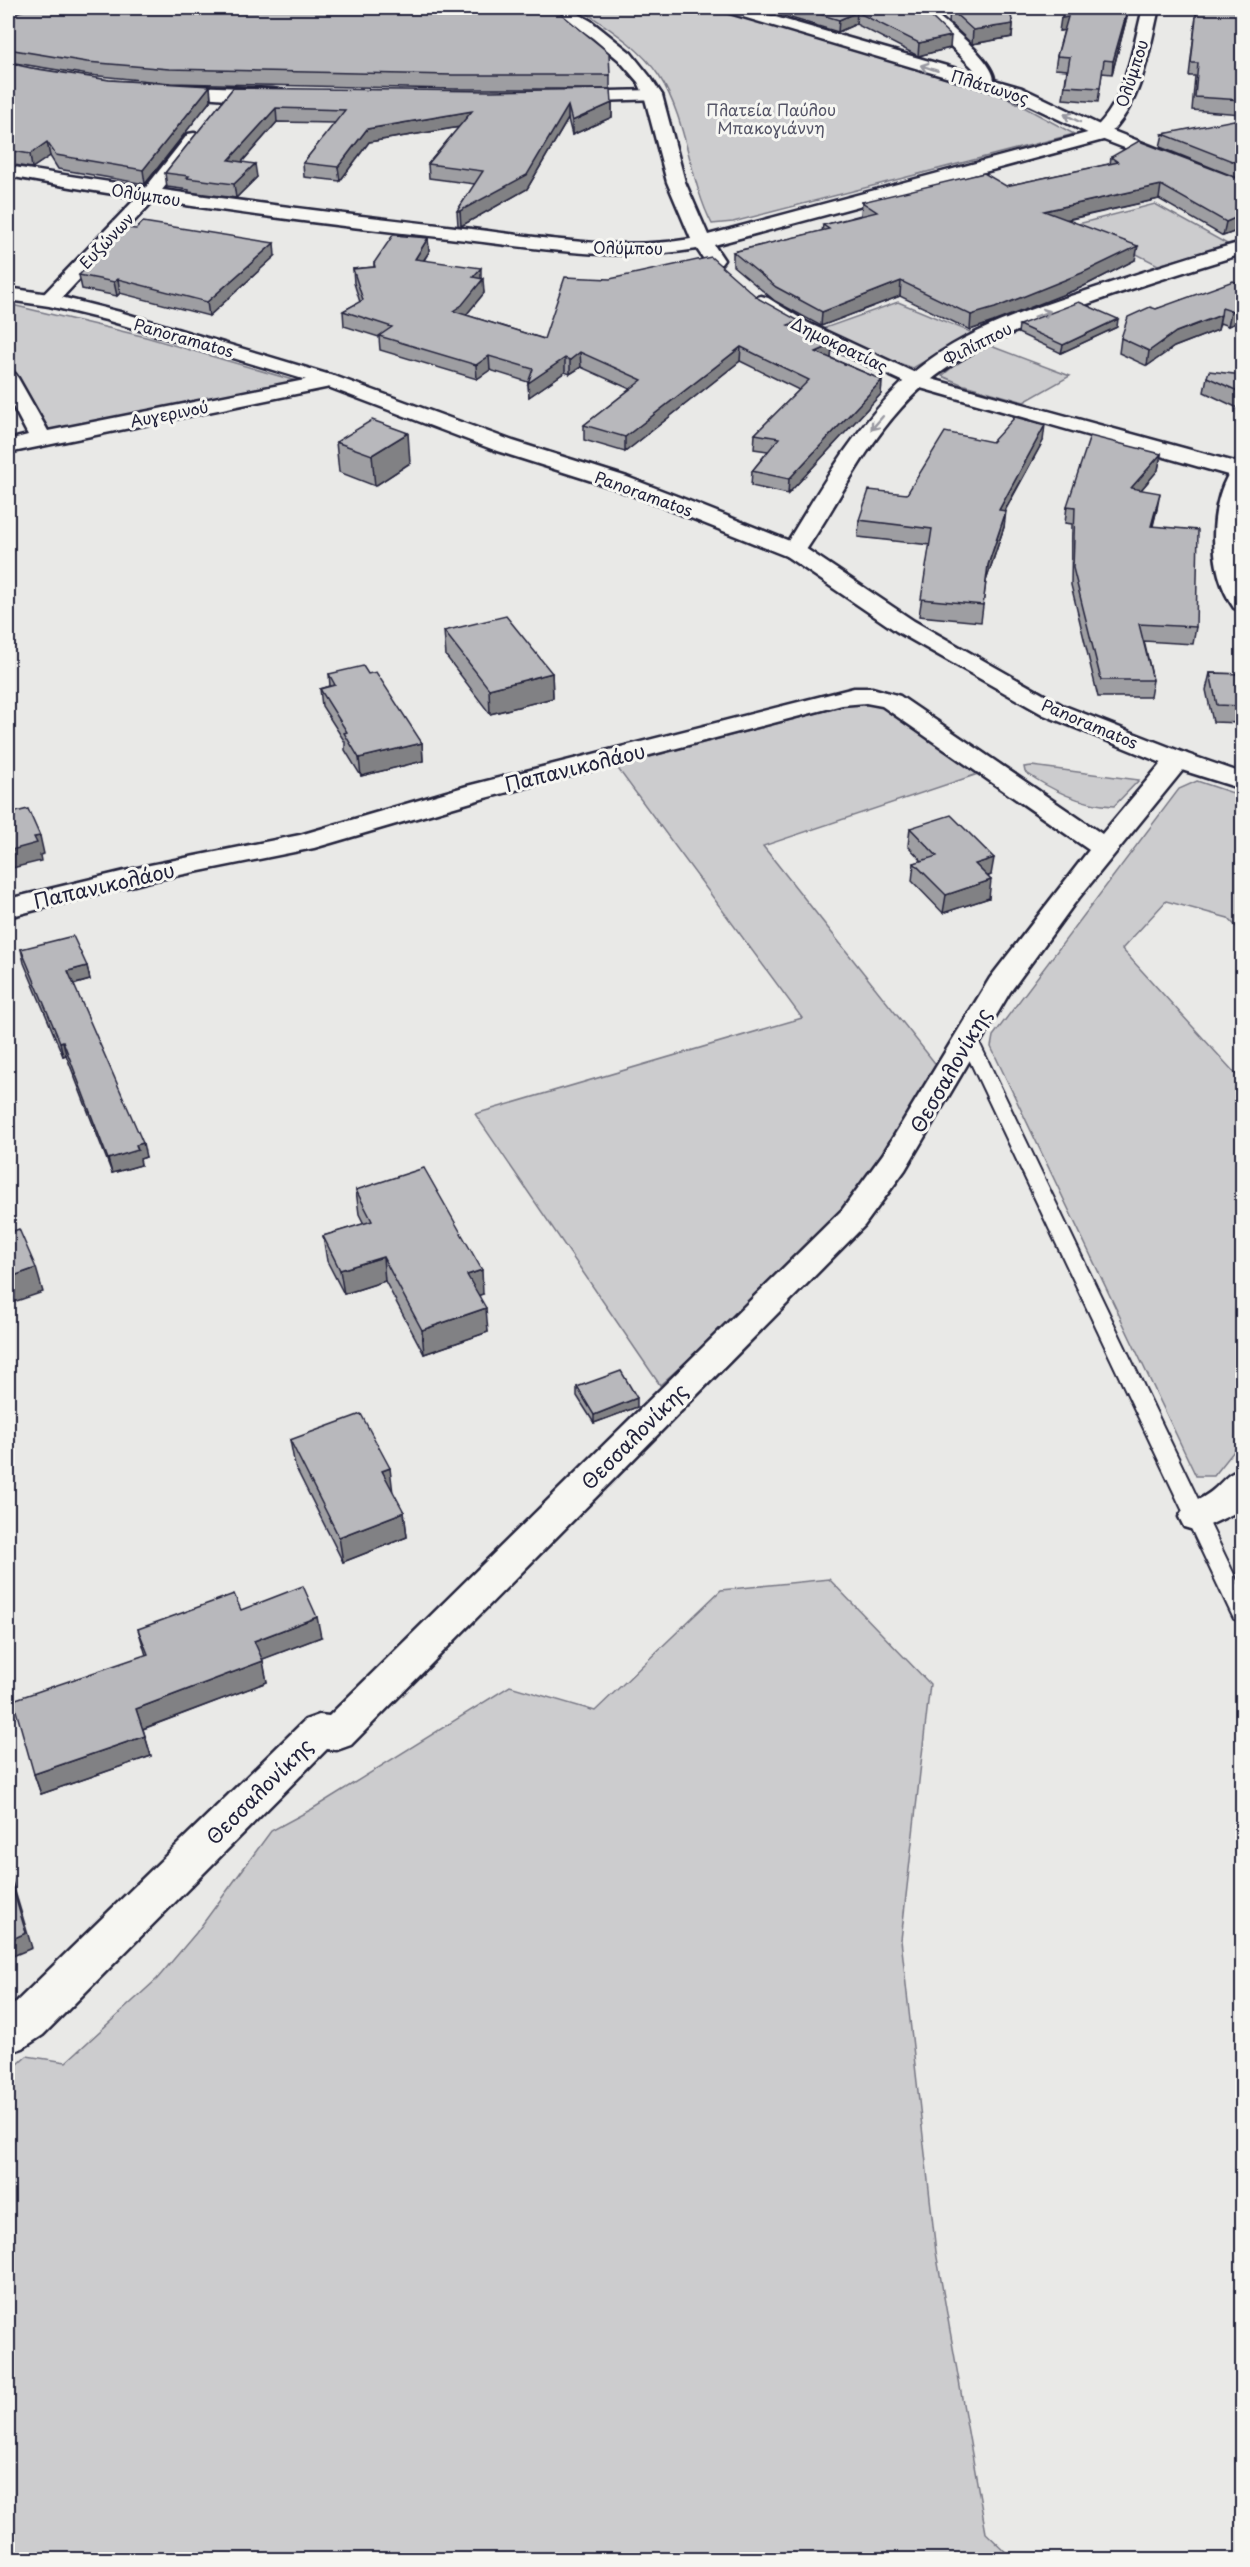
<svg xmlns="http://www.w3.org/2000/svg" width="1250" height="2567" font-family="'Playpen Sans',sans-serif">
  <rect width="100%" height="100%" fill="#e9e9e7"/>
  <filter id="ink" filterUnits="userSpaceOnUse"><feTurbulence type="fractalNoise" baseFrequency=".0167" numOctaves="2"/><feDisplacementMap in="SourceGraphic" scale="12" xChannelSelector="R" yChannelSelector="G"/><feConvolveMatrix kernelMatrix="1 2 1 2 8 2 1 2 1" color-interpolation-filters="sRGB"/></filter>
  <g filter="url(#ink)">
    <!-- green -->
    <g fill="#ccccce" stroke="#777784" stroke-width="1.5">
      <path d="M579 8H705L784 28 1005 97 1074 134 733 222 712 224C688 178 688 120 659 76 640 47 607 27 579 8Z"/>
      <path d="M1155 204 1229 245 1158 265 1078 224Z"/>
      <path d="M898 302 973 333 913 368 876 355 819 330Z"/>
      <path d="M8 304 146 337 296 381 50 431 8 359Z"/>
      <path d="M988 345 1070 376 1024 402 961 384 942 376 956 364Z"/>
      <path d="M882 700 987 771 763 846 938 1067 914 1101 890 1144 848 1205 717 1334 660 1385 475 1114 802 1018 616 766 859 702Z"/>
      <path d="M1032 766 1139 780 1114 806C1080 805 1052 790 1025 772L1024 767Z"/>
      <path d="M1197 781 1242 796V933L1228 918 1166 901 1122 949 1242 1081V1441L1214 1476H1196L991 1047 993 1036 1179 789Z"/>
      <path d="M829 1579 930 1684 901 1940 936 2252 986 2533 1013 2559H8V2073L27 2056 66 2062 157 1979 196 1933 271 1831 312 1809 510 1686 595 1711 721 1590Z"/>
    </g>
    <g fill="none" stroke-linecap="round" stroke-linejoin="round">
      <defs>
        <path id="service" d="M968 1032 974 1034 977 1038 1242 1591V1622L1234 1619 1231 1613 959 1038 962 1034Z"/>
        <g id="minor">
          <path d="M14 8H39L37 11 8 19V9Z"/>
          <path d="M721 8H744L978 75 972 67 912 8H929C944 22 994 60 994 80L1022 88 1108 129 1242 182V193L1096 137 1010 96 723 11Z"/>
          <path d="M166 85 273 89 279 90 282 94 279 98 273 99H228L160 94 158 90 160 86Z"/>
          <path d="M653 90 659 91 662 95 659 99 567 102 561 101 558 97 561 93 567 92Z"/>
          <path d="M194 133 200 134 203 138 155 199 56 304H42L39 300 42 296 143 191 188 134Z"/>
          <path d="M1242 242V254C1186 271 1129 289 1073 309 1009 333 948 356 901 408 861 452 836 507 802 556L794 558 786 556 782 551C818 492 853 429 904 381 958 329 1038 307 1107 284 1152 269 1197 254 1242 242Z"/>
          <path d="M8 372 15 374 18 378 48 431 330 375 337 377 340 381 337 385 330 387 8 453V440L28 435 8 397Z"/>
          <path d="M854 688H872L900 696 1102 834 1169 754 1178 752 1187 754 1191 760 1074 904 1010 992 905 1170 864 1226 351 1745 337 1750 327 1749 43 2035 23 2048 8 2053V2010L305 1720 319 1715 329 1716 842 1210 883 1154 990 978 1089 850 882 706 866 703 842 705 485 798 314 848 150 881 8 917V899L150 865 300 835 467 786Z"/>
          <path d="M1242 1469V1506L1237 1512 1197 1531 1184 1527 1179 1517C1187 1502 1200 1501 1212 1491 1224 1481 1226 1474 1242 1469Z"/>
        </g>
        <g id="tertiary">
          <path d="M550 8H568L591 21 631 53 651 78 662 95 685 182 708 235 1091 132C1126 103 1132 51 1143 8H1159C1148 54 1142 107 1103 140L714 245 724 260 721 264H707L697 249C614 263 532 247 449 238 301 222 154 203 8 176V166C157 191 305 210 455 227 533 236 612 252 691 239L667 182 644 95 638 82 619 60 593 38Z"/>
          <path d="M761 296 768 298 808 323 924 377 1242 464V495L1238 537 1242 573V610L1234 608C1209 573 1208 512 1228 475L910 385 794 331 754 306 751 302 754 298Z"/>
        </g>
        <path id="secondary" d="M8 288 49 294 120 312 337 377 513 441 627 477 679 497 802 546 914 621 1062 705 1187 754 1242 773V789L1169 766 1044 715 896 631 786 556 663 507 611 487 497 451 323 385 106 320 49 306 8 300Z"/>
      </defs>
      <!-- service casing -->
      <use href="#service" stroke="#22223b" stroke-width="4"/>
      <!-- minor casing -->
      <use href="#minor" stroke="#22223b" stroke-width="5"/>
      <!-- tertiary casing -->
      <use href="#tertiary" stroke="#22223b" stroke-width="5"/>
      <!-- secondary casing -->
      <use href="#secondary" stroke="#22223b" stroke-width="5"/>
      <!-- service -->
      <use href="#service" fill="#f6f6f2" fill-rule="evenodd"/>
      <!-- minor -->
      <use href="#minor" fill="#f6f6f2" fill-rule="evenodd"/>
      <!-- tertiary -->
      <use href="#tertiary" fill="#f6f6f2" fill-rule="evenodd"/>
      <!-- secondary -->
      <use href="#secondary" fill="#f6f6f2" fill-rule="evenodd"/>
    </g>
    <!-- wall -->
    <g fill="#9e9ea2" stroke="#22223b" stroke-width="1.5">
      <path d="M757 8H911L950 48 918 56 856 24 838 32Z"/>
      <path d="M1197 8H1242V104L1241 114 1192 110 1195 76H1189Z"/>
      <path d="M950 9 1013 24 1012 37 972 44 949 22Z"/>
      <path d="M1128 13 1112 74 1102 73 1098 102 1063 99 1067 70 1055 69 1057 56 1064 30 1059 31Z"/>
      <path d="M8 15 610 75V89H454L170 83 89 75 8 62V63Z"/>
      <path d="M8 63 31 68 109 80 210 86 211 100 145 184 58 169 50 156 32 168 8 164V165Z"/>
      <path d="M233 88 612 103V117L572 135 568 119 527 189 461 226 458 225 457 211 475 184 429 178 428 164 459 127 369 142 340 181 304 177 303 163 335 123 277 122 242 162 257 177 236 198 189 192V190L167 187 165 173Z"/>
      <path d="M1242 123V229L1223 236 1159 199 1067 220 1135 260 1080 288 993 322 970 330 900 296 821 326 775 301 733 266V252L822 231 823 225 861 215 862 202 1006 186 1110 164 1111 157 1240 179 1160 147 1163 134Z"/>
      <path d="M428 238 429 252 424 260 481 278 484 293 466 315 544 339 759 299 798 330 832 345 831 358 882 380 881 394 788 494 751 486 752 471 768 451 754 449 755 434 799 390 740 361 625 452 584 440V425L630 389 581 367 570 374 565 372 529 397 528 382 490 370 477 379 380 350 379 337 344 326 343 311 360 302 354 283 353 269 374 267V263Z"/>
      <path d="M275 256 209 316 120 293 117 296 82 289 79 275Z"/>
      <path d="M1242 284 1228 326 1220 323 1218 330 1174 347 1147 366 1119 353 1121 338 1156 309Z"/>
      <path d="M1019 325 1117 327 1061 353 1018 333Z"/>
      <path d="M1242 375V410L1204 392 1207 377Z"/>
      <path d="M1043 441 1005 511 1004 527 986 581 981 622 919 616 930 545 858 537 859 520 907 494 992 442Z"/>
      <path d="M336 442 410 463 375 486 339 472Z"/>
      <path d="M1161 454 1158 470 1141 490 1157 509 1153 526 1196 627 1193 644 1144 641 1153 680 1150 697H1098L1071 585 1072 524 1065 523 1067 506Z"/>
      <path d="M444 631 552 673 553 698 490 714 446 656Z"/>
      <path d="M1210 673 1242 674V723L1213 722 1206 690Z"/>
      <path d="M329 674H368L422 743 423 761 361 776 345 750V742L322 706 320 689 330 686Z"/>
      <path d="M910 828 991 875 987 877 989 898 943 913 912 881 914 863 922 861 908 846Z"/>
      <path d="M21 949 87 966 90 980 73 985 146 1157 140 1159 141 1165 112 1173 66 1055 63 1056 24 963Z"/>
      <path d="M356 1190 483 1294 479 1295 488 1332 424 1354 385 1281 344 1294 327 1261 323 1236 364 1224 359 1214Z"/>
      <path d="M577 1387 637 1407 594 1423 577 1396Z"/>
      <path d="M290 1440 404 1512 407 1537 343 1562 295 1466Z"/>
      <path d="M241 1610 321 1637 262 1659 267 1682 143 1729 151 1756 41 1794 34 1774 146 1655 138 1629Z"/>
    </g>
    <!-- shaded-wall -->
    <g fill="#818184" stroke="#22223b" stroke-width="1.5">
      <path d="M1128 8H1137L1128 13 1112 74 1113 61Z"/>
      <path d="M857 12 856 24 838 32 839 20Z"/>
      <path d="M1068 17 1066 30 1059 31 1061 18Z"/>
      <path d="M1013 24 1012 37 972 44 973 30Z"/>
      <path d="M951 36 950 48 918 56 919 43Z"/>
      <path d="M210 86 211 100 145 184 143 170Z"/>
      <path d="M612 103V117L572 135V121Z"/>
      <path d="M568 106V119L527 189 461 226 460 211Z"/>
      <path d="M276 108 277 122 231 174 229 160Z"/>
      <path d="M472 111V125L369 142 340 181 338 167 367 129Z"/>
      <path d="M47 142 50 156 32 168 30 154Z"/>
      <path d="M255 164 257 177 236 198 234 184Z"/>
      <path d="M1161 185 1159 199 1042 225 1044 211Z"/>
      <path d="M1242 215V229L1223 236 1226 222Z"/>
      <path d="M428 238 429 252 415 273V259Z"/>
      <path d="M274 243 275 256 209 316 207 302Z"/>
      <path d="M1138 246 1135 260 1080 288 993 322 970 330 971 315Z"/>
      <path d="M481 268V282L483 279 484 293 462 320 453 311 473 277Z"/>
      <path d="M118 279 120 293 117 296 114 282Z"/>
      <path d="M901 281 900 296 821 326 822 312Z"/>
      <path d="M1242 307V321L1228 326 1231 311Z"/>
      <path d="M1221 315 1218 330 1174 347 1147 366 1149 351 1176 332Z"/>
      <path d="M1118 319 1117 327 1061 353 1063 345Z"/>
      <path d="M799 321 798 335 788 325Z"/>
      <path d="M832 345 831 359 816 352Z"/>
      <path d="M741 347 740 361 625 452V437Z"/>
      <path d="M580 352 581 367 570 374V360Z"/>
      <path d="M489 356 490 370 477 379 476 365Z"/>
      <path d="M565 358V372L529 397 528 383Z"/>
      <path d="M882 380 881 394 788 494 789 479Z"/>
      <path d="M1045 425 1043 441 996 526 999 510Z"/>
      <path d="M408 433 410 463 375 486 372 455Z"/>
      <path d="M1161 454 1158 470 1128 505 1131 488Z"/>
      <path d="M1160 493 1157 509 1148 542 1151 526Z"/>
      <path d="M1006 511 1004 527 986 581 988 565Z"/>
      <path d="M552 673 553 698 490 714 489 689Z"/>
      <path d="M422 743 423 761 361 776 359 758Z"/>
      <path d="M40 836 44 854 40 855 41 861 8 869V851L34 837Z"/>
      <path d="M994 858 991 875 973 882 975 864Z"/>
      <path d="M991 880 989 898 943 913 946 895Z"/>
      <path d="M87 966 90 980 71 985 68 971Z"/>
      <path d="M63 1041 66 1055 63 1056 60 1042Z"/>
      <path d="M143 1143 146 1157 140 1159 141 1165 112 1173 108 1159 136 1145Z"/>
      <path d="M383 1257 385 1281 344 1294 340 1270Z"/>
      <path d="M36 1268 43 1292 8 1304V1278Z"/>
      <path d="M482 1270 483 1294 469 1299 467 1275Z"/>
      <path d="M486 1308 488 1332 424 1354 422 1330Z"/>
      <path d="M637 1398V1407L594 1423V1415Z"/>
      <path d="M390 1468 393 1493 382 1471Z"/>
      <path d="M404 1512 407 1537 343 1562 339 1537Z"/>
      <path d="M317 1617 321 1637 258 1661 254 1641Z"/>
      <path d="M263 1661 267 1682 142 1729 136 1709Z"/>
      <path d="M145 1736 151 1756 41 1794 34 1774Z"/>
      <path d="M8 1868 32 1948 8 1958Z"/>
    </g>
    <!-- building -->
    <g fill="#b8b8bc" stroke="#22223b" stroke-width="1.5">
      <path d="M32 8H554L609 53 610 75H453L169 69 87 62 8 49V15Z"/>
      <path d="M799 8H911L930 16 951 36 919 43 857 12 839 20Z"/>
      <path d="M951 8H1009L1013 24 973 30 950 9Z"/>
      <path d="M1066 8H1128L1113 61 1104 60 1100 88 1065 86 1070 57 1057 56 1068 17 1061 18Z"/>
      <path d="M1197 8H1242V100L1195 97 1198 63H1191Z"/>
      <path d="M8 63 31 68 109 80 210 86 143 170 56 155 47 142 30 154 8 150Z"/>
      <path d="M233 88 492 91 611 89 612 103 572 121 568 106 527 175 460 211H457L483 171 428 164 472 111 367 129 338 167 303 163 345 110 276 108 229 160 255 164 234 184 187 178 189 176 165 173Z"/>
      <path d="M1234 120 1242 123V165L1163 134Z"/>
      <path d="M1139 141 1242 180V215L1226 222 1161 185 1044 211 1138 246 1082 273 995 308 971 315 901 281 822 312 776 287 733 252 829 229 823 225 877 212 862 202 984 173 1006 186 1118 162 1111 157Z"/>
      <path d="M143 222 274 243 207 302 118 279 114 282 79 275 127 228 136 229Z"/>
      <path d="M393 235 428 238 415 259 481 268 473 277 483 279 462 305 453 311 544 339 565 277 610 279 711 257 759 299 799 321 788 325 832 345 816 352 882 380 789 479 752 471 779 438 755 434 809 380 741 347 625 437 584 425 642 380 580 352 570 360 565 358 528 383 533 369 489 356 476 365 379 336 392 327 343 311 363 300 353 269 375 267 374 263Z"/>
      <path d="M1233 281 1242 284V307L1231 311 1222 308 1221 315 1176 332 1149 351 1121 338 1128 317 1150 307 1156 309Z"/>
      <path d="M1079 302 1118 319 1063 345 1019 325Z"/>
      <path d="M1209 371 1242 375V393L1207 377Z"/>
      <path d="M1015 417 1045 425 999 510 1006 511 988 565 983 605 921 599 932 529 859 520 869 490 907 494 945 432 992 442Z"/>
      <path d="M372 420 408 433 372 455 336 442Z"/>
      <path d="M1090 436 1161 454 1131 488 1160 493 1151 526 1198 530 1196 627 1139 624 1153 680H1101L1073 568 1075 507 1067 506Z"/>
      <path d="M506 616 552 673 489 689 444 631Z"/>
      <path d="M363 666 368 674 376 672 422 743 359 758 344 733 347 732 320 689 335 685 329 674Z"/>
      <path d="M1210 673 1242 674V706L1217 705Z"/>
      <path d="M28 809 40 836 34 837 37 843 8 851V814Z"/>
      <path d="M951 815 994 858 975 864 991 880 946 895 914 863 937 856 910 828Z"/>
      <path d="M73 936 87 966 68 971 143 1143 136 1145 138 1150 108 1159 63 1041 60 1042 21 949Z"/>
      <path d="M424 1168 482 1270 467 1275 486 1308 422 1330 383 1257 340 1270 323 1236 372 1221 356 1190Z"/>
      <path d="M19 1229 36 1268 8 1278V1233Z"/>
      <path d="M621 1371 637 1398 594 1415 577 1387Z"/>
      <path d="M361 1414 390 1468 382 1471 404 1512 339 1537 290 1440Z"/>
      <path d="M303 1586 317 1617 254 1641 263 1661 136 1709 145 1736 34 1774 13 1700 148 1654 138 1629 234 1594 241 1610Z"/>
      <path d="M8 1873 26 1933 8 1941Z"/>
    </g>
    <!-- one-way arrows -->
    <defs><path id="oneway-shaft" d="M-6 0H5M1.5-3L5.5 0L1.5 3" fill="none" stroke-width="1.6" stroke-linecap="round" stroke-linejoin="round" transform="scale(1.5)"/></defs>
    <g stroke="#9797a0">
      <use href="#oneway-shaft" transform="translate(929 68) rotate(-162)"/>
      <use href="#oneway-shaft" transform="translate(1072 118) rotate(-153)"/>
      <use href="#oneway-shaft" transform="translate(1042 314) rotate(-20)"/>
      <use href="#oneway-shaft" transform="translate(877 423) rotate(131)"/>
    </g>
  </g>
  <g text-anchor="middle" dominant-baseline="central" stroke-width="6" stroke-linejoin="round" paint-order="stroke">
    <!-- far-street labels -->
    <g font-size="16" fill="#22223b" stroke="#f6f6f2">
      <text transform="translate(1131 73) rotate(-72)">Ολύμπου</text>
      <text transform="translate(990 86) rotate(17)">Πλάτωνος</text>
      <text transform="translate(146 194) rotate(9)">Ολύμπου</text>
      <text transform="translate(106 240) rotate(-46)">Ευζώνων</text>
      <text transform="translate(628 247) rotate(1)">Ολύμπου</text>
      <text transform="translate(184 337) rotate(16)">Panoramatos</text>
      <text transform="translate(977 343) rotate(-27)">Φιλίππου</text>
      <text transform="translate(840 344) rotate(26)">Δημοκρατίας</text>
      <text transform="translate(169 413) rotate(-11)">Αυγερινού</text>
      <text transform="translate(644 493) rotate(20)">Panoramatos</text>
      <text transform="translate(1090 723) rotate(23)">Panoramatos</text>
    </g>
    <!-- far-park labels -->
    <g font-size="16" fill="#555567" stroke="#f6f6f2">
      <text x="771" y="109">Πλατεία Παύλου<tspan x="771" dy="18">Μπακογιάννη</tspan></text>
    </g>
    <!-- street labels -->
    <g font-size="20" fill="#22223b" stroke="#f6f6f2">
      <text transform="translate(575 767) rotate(-14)">Παπανικολάου</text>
      <text transform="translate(104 885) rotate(-13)">Παπανικολάου</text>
      <text transform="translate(950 1070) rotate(-60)">Θεσσαλονίκης</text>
      <text transform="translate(634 1436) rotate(-45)">Θεσσαλονίκης</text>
      <text transform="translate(259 1791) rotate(-45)">Θεσσαλονίκης</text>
    </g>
  </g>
  <!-- margin -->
  <rect width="1250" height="2567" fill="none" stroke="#f6f6f2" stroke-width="30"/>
  <rect x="15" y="15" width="1220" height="2537" fill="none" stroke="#22223b" stroke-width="2" filter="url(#ink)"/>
</svg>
